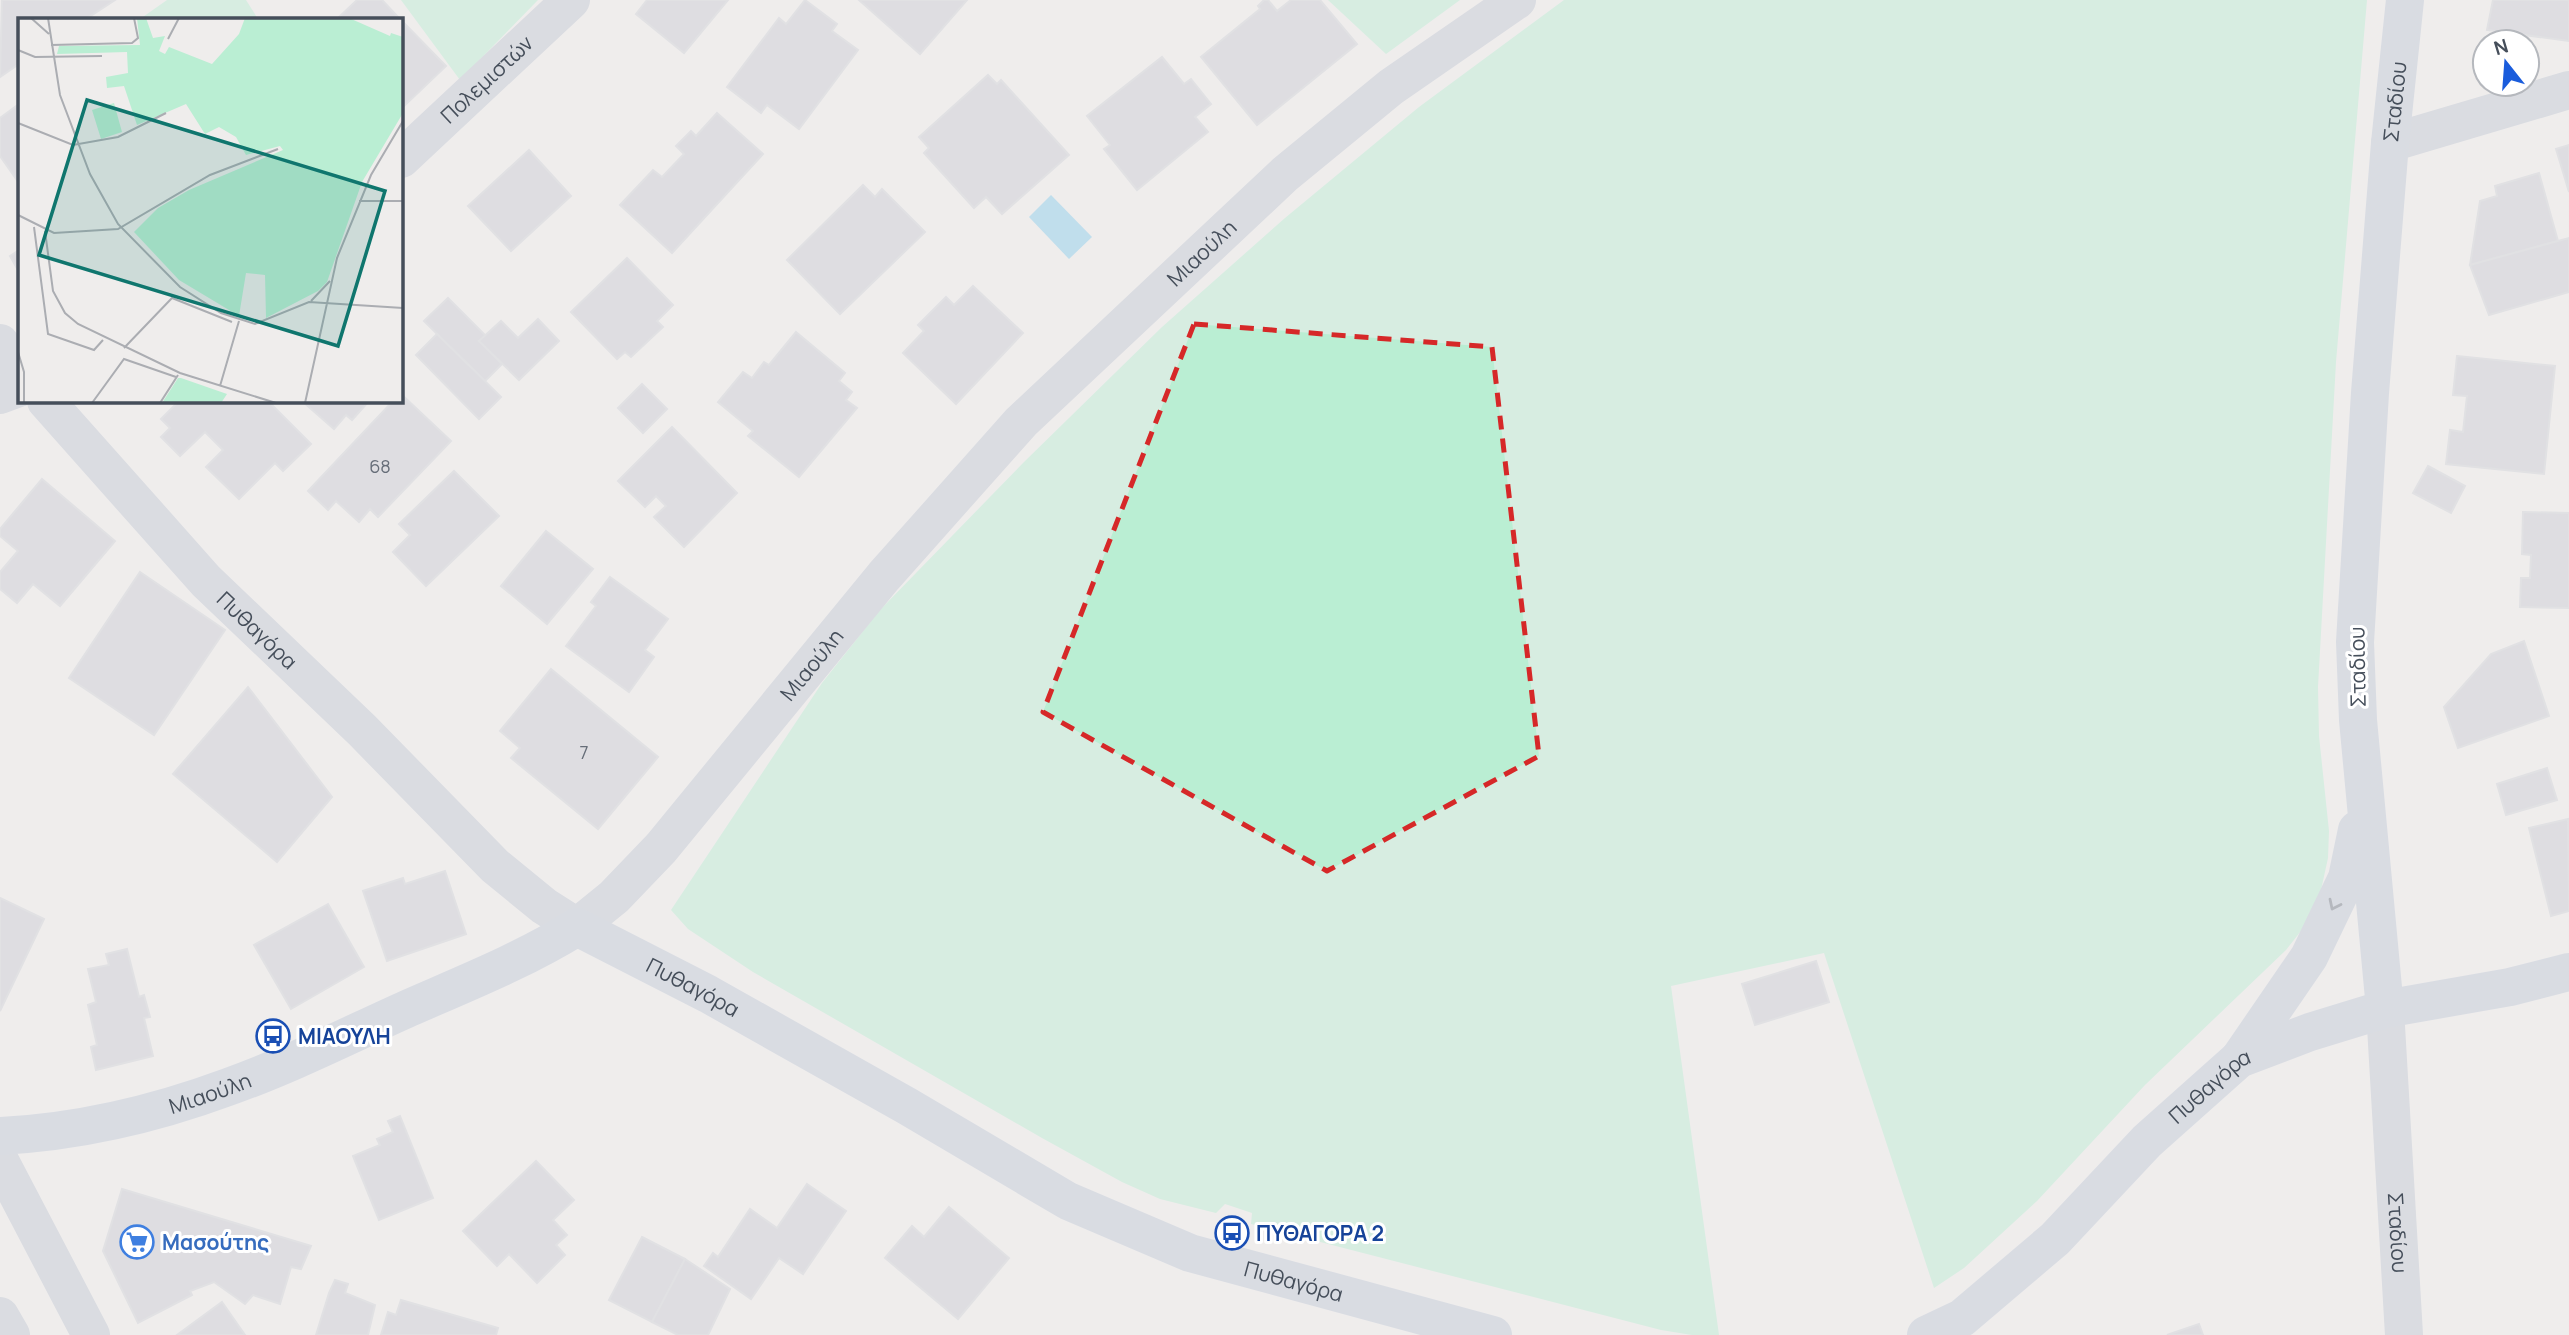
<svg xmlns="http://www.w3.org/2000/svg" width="2569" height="1335" font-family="Manrope,sans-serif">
  <rect width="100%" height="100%" fill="#efedec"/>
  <!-- green -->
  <g fill="#baeed3">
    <path d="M167 0H246L258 19H140Z"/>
    <path d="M401 0H538L460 80Z"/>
    <path d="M1328 0H1460L1386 54Z"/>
    <path d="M1564 0H2367L2336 362 2318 687 2319 736 2329 831 2328 858 2321 890 2308 922 2286 950 2145 1085 2037 1201 1964 1268 1934 1288 1824 953 1671 986 1719 1335H1692L1661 1330 1251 1224 1252 1213 1225 1204 1216 1213 1160 1199 1122 1182 1042 1138 753 972 688 929 671 910 822 683 879 611 1024 462 1162 327 1285 218 1419 107Z"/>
  </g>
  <!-- water -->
  <path fill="#87cceb" d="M1051 195 1092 237 1069 259 1029 217Z"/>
  <!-- building -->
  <g fill="#c9cbd2" stroke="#d0d2d8" stroke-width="2">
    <path d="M2 0H115L86 19H19V64L0 77Z"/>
    <path d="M357 0H382L400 19H337Z"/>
    <path d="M647 0H728L684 53 636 14Z"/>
    <path d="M805 0 837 24 832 31 858 50 799 129 767 105 761 113 727 87 779 18 786 24Z"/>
    <path d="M859 0H967L920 54Z"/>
    <path d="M1264 0H1268L1277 11 1291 0H1320L1357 44 1257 125 1201 57 1260 9 1258 6Z"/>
    <path d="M2493 0H2569V41L2487 30Z"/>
    <path d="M401 20 446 66 401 109Z"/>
    <path d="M1162 57 1184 84 1191 79 1211 104 1195 117 1208 132 1137 190 1104 149 1110 145 1087 116Z"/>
    <path d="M988 75 997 84 1001 80 1069 155 1002 214 986 197 974 208 924 153 929 148 919 137Z"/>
    <path d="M19 104V183L0 156V118Z"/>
    <path d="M717 113 763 154 672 253 620 205 653 170 662 177 684 154 676 146 691 131 696 136Z"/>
    <path d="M2569 145V192L2556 149Z"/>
    <path d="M529 150 571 196 511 251 468 206Z"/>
    <path d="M2539 173 2558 241 2470 265 2480 201 2497 196 2495 186Z"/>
    <path d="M863 185 875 197 882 189 925 232 840 314 787 260Z"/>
    <path d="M2569 238V292L2489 315 2470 265Z"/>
    <path d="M19 250V272L10 256Z"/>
    <path d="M627 258 673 305 657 321 663 327 631 357 625 352 617 359 571 312Z"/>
    <path d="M973 286 1023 333 956 404 903 353 924 331 918 325 946 297 954 305Z"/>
    <path d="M448 298 486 336 479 341 502 364 485 381 424 321Z"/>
    <path d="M538 319 559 341 519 380 479 341 501 321 518 338Z"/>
    <path d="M796 332 845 373 839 381 852 392 846 400 857 408 799 477 748 436 753 431 718 402 743 372 752 378 764 362 769 365Z"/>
    <path d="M437 334 501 397 479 419 416 355Z"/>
    <path d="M2457 356 2555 366 2544 474 2446 464 2450 430 2463 432 2467 396 2453 395Z"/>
    <path d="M642 384 667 409 643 433 618 408Z"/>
    <path d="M401 394 451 441 378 517 370 509 359 522 336 501 328 510 308 491 393 401H401Z"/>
    <path d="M179 401H268L311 444 283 471 275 463 239 499 206 467 223 450 205 432 180 456 161 437 170 428 161 419Z"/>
    <path d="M302 401H369L352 420 346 415 334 429Z"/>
    <path d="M672 427 737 493 684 547 654 517 666 506 656 496 645 507 618 481Z"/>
    <path d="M2428 466 2465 486 2451 513 2413 493Z"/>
    <path d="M454 471 499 516 426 586 393 552 410 535 399 524Z"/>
    <path d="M42 479 115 541 60 606 33 584 17 603 0 589V572L18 551 0 536V529Z"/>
    <path d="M2523 512 2569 513V608L2520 607 2521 578H2530L2531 555 2522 554Z"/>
    <path d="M546 531 593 569 547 624 501 586Z"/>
    <path d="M140 572 225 630 154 735 69 678Z"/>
    <path d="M610 577 668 619 645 650 654 657 629 692 566 646 596 606 591 602Z"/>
    <path d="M2524 641 2549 716 2458 748 2444 707 2491 654Z"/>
    <path d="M551 669 658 757 598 829 511 758 520 748 500 731Z"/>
    <path d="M248 687 332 797 277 862 173 774Z"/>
    <path d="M2547 768 2557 800 2506 815 2497 784Z"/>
    <path d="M2568 819 2569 911 2551 916 2529 828Z"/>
    <path d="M445 871 466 934 387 961 363 891 403 878 405 884Z"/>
    <path d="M0 898 44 919 0 1011Z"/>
    <path d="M328 904 364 967 291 1009 254 945Z"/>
    <path d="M127 949 139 997 144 995 150 1017 144 1018 153 1056 96 1070 91 1047 97 1045 88 1005 96 1002 88 969 109 965 106 954Z"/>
    <path d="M1816 961 1829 1002 1755 1025 1742 984Z"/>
    <path d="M400 1116 433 1198 379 1220 353 1156 380 1145 377 1139 393 1132 388 1121Z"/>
    <path d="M536 1161 574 1200 553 1220 567 1235 556 1245 565 1255 537 1283 509 1254 497 1266 463 1231Z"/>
    <path d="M807 1184 846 1211 803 1274 779 1258 751 1299 704 1266 713 1253 718 1257 750 1209 777 1228Z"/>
    <path d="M122 1189 311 1246 301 1269 291 1267 280 1304 253 1295 245 1304 214 1282 190 1291 192 1295 138 1323 103 1251Z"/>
    <path d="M949 1207 1009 1258 958 1319 885 1258 912 1226 924 1237Z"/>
    <path d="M642 1237 685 1259 652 1322 609 1300Z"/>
    <path d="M685 1259 730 1289 708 1335H678L652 1322Z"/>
    <path d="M335 1280 348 1284 345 1293 375 1305 368 1335H316L329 1293Z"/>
    <path d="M401 1300 498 1328 496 1335H381L388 1312 396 1315Z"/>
    <path d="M222 1302 245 1335H177Z"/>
    <path d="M2199 1324 2203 1335H2167Z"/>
  </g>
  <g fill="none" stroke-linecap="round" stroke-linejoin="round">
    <!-- street -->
    <g stroke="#c0c7d2" stroke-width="38">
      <path d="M2390 143 2569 90"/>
      <path id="s1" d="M401 159 571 0"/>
      <path d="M0 343 19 368"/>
      <path d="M0 395 19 388"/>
      <path id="s2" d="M46 401 206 581 362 730 495 866 544 906 577 927 614 897 661 848 884 576 1021 422 1285 174 1391 87 1517 0"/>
      <path id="s3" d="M2385 1009 2404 1335"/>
      <path d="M0 1161 91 1335"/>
      <path d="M0 1316 11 1335"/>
    </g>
    <!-- secondary -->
    <g stroke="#bfc8d6" stroke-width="38">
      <path id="s4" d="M2385 1009 2358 720 2355 642 2370 393 2390 143 2405 0"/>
      <path d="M2239 1059 2309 957 2347 878 2357 830"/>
      <path id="s5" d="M0 1136C78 1132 155 1114 228 1087 290 1065 349 1035 409 1008 466 983 524 960 577 927L708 994 907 1106 1068 1201 1190 1253 1493 1335"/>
      <path id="s6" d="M1926 1335 1962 1318 2055 1239 2147 1141 2239 1059 2310 1032 2385 1009 2510 987 2569 972"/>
    </g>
  </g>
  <!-- one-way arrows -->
  <defs><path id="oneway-chevron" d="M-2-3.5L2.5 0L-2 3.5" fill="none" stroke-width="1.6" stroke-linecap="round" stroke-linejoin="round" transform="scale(1.75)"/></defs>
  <use stroke="#707985" href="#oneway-chevron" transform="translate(2334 905) rotate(116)"/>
  <!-- marked area -->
  <path d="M0 0H2569V1335H0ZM1194 324 1492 347 1539 756 1327 871 1043 712Z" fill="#efedec" fill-opacity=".55" fill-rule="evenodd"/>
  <path fill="none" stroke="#d62828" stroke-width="5" stroke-dasharray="14 9" stroke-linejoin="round" d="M1194 324 1492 347 1539 756 1327 871 1043 712Z"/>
  <!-- icons -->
  <defs>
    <symbol id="bus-ring" viewBox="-11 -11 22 22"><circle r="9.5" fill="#fff" stroke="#1a4fb4" stroke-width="1.5"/><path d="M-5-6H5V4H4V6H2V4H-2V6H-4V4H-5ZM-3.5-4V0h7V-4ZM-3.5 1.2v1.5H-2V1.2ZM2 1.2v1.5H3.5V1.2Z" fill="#1a4fb4"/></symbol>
    <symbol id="supermarket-ring" viewBox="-11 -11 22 22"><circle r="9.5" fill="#fff" stroke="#3f7fe0" stroke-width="1.5"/><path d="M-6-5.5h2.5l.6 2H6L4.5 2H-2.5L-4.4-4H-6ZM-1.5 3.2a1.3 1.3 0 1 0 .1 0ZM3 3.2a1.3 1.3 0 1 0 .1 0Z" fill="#3f7fe0"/></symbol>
  </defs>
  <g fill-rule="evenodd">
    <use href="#bus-ring" x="254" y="1017" width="38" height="38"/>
    <use href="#bus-ring" x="1213" y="1214" width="38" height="38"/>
    <use href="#supermarket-ring" x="118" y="1223" width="38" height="38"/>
  </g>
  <g text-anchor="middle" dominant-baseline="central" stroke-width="6" stroke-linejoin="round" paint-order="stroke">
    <!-- number labels -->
    <g font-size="18" fill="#666d78">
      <text x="380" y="466">68</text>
      <text x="584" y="752">7</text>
    </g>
    <!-- street labels -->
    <g font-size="21" fill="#454e5a" stroke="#fff">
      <text stroke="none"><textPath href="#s1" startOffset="117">Πολεμιστών</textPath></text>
      <text stroke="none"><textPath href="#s4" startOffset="910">Σταδίου</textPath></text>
      <text stroke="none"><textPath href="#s2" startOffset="1670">Μιαούλη</textPath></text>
      <text stroke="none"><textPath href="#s2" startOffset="312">Πυθαγόρα</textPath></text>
      <text stroke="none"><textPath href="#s2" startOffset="1102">Μιαούλη</textPath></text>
      <text transform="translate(2357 667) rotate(-91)">Σταδίου</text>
      <text stroke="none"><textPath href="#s5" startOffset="749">Πυθαγόρα</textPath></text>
      <text stroke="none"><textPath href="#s6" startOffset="380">Πυθαγόρα</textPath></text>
      <text stroke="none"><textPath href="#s5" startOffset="215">Μιαούλη</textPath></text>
      <text stroke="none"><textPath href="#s3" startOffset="224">Σταδίου</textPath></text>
      <text stroke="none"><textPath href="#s5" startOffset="1421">Πυθαγόρα</textPath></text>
    </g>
    <!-- transit labels -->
    <g font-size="21" font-weight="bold" fill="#164399" stroke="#fff" text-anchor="start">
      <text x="298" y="1036">ΜΙΑΟΥΛΗ</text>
      <text x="1256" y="1233">ΠΥΘΑΓΟΡΑ 2</text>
    </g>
    <!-- shop labels -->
    <g font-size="21" font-weight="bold" fill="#366cbe" stroke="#fff" text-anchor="start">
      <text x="162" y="1242">Μασούτης</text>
    </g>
  </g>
  <!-- overview -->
  <g transform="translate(18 18)">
    <rect width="385" height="385" fill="#efedec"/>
    <path d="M119 0H128L135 20 147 18 141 33 147 36 151 29 194 46 221 16 227 0H331L372 18 373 15 385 19V95L344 164 309 264 300 273 248 300 247 257 228 255 221 298 161 262 116 214 140 190 171 172 265 132 262 128 228 137 218 119 201 109 187 116 168 86 119 107 106 68 89 70 88 59 110 55 109 34 39 36 41 28 122 27ZM96 85 104 114 83 121 74 92ZM160 360H163L209 376 203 385H144Z" fill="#baeed3"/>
    <path fill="none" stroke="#abadb2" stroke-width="2" d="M13 0 31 16M30 0 42 77 72 156 100 206 162 269 203 295 237 306 291 284 385 290M150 21 161 0M33 27 114 25 120 20 116 0M0 32 17 39 84 38M0 105 55 127 100 119 148 95M341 183H385M0 197 36 215 100 211 192 157 260 131M16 209 30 316 76 332 85 322M27 213 35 273 47 295 60 306 162 355 258 385M293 283 312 263M106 330 154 280 214 304M0 334 6 354V385M202 368 221 303M74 385 106 341 158 359M142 385 160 357M287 385 319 240 353 157 385 103"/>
    <path fill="#0f766e" fill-opacity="0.15" stroke="#0f766e" stroke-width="3.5" d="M69 82 367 173 320 328 21 237Z"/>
    <rect width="385" height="385" fill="none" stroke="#454e5a" stroke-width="3.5"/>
  </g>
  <!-- north arrow -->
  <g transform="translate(2506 63) rotate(343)"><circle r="33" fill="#ffffff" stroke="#b5b8bd" stroke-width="2"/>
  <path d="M0-5L12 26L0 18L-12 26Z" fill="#1a5cdc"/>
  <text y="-10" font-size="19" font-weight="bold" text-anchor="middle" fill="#454e5a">N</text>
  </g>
</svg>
